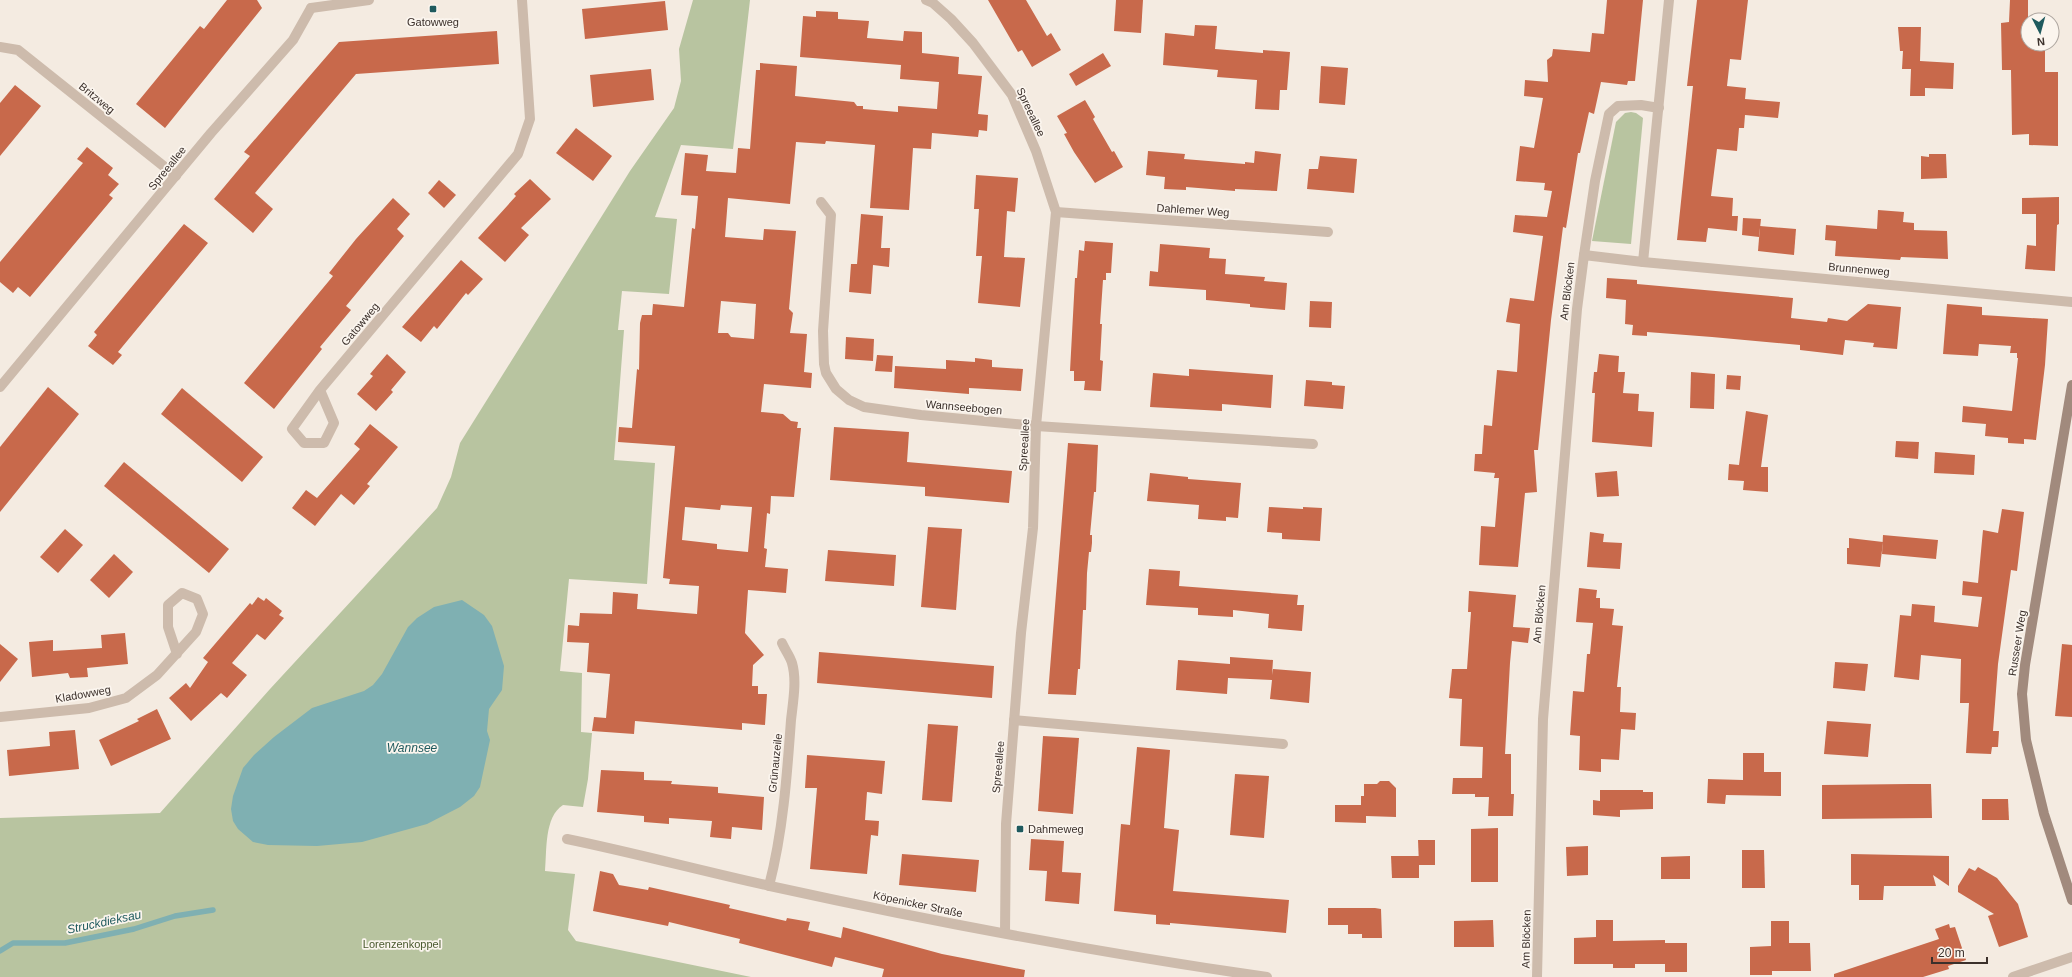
<svg xmlns="http://www.w3.org/2000/svg" width="2072" height="977" font-family="Arial,sans-serif">
  <rect width="100%" height="100%" fill="#f4ebe1"/>
  <!-- green -->
  <g fill="#b8c4a0">
    <path d="M693 0H750L733 149 681 145 655 217 677 219 669 294 622 291 618 330H624L614 460 655 463 647 584 569 579 560 671 582 673 581 732 592 733 588 779 583 807 563 805C544 817 547 851 545 871L575 874 568 930 576 941 751 977H0V818L160 813 270 689 437 508 451 477 460 443 630 171 674 108 681 81 679 49Z"/>
    <path d="M1631 112 1636 113 1643 118 1631 244 1592 241 1616 122 1625 113Z"/>
  </g>
  <!-- water -->
  <path fill="#7fb0b2" d="M462 600 484 615 492 626 504 666 502 690 489 709 487 731 490 740 480 787 474 796 460 807 427 824 362 842 317 846 268 845 253 842 238 829 233 821 231 809 233 796 243 768 254 755 274 737 312 708 364 691 373 685 382 674 408 627 417 618 434 607Z"/>
  <g fill="none" stroke-linecap="round" stroke-linejoin="round">
    <!-- stream -->
    <path stroke="#7fb0b2" stroke-width="5.5" d="M0 951 13 943H65L134 929 175 916 213 910"/>
  </g>
  <!-- building -->
  <g fill="#c8694b" fill-rule="evenodd">
    <path d="M227 0H257L262 8 165 128 136 104 200 26 204 29Z"/>
    <path d="M988 0H1026L1047 36 1051 33 1061 50 1032 67 1022 50 1018 52Z"/>
    <path d="M1116 0H1143L1141 33 1114 31Z"/>
    <path d="M1607 0H1643L1635 81H1628L1627 85 1601 82 1594 114 1589 112 1580 153H1578L1566 228 1563 227 1551 320 1538 450H1534L1537 492 1525 493 1518 567 1479 565 1481 526 1495 527 1499 478H1494L1495 473 1474 471 1475 454H1482L1484 425 1492 426 1497 370 1517 372 1520 324 1506 322 1510 298 1534 301 1543 236 1513 232 1515 215 1547 217 1552 191 1544 190 1545 183 1516 181 1520 146 1534 148 1543 98 1524 96 1525 80 1548 82 1547 60 1552 56 1553 49 1590 52 1592 33 1604 34Z"/>
    <path d="M1697 0H1748L1741 60 1730 59 1727 86 1746 88 1745 99 1780 102 1778 118 1745 115 1744 128H1739L1737 151 1717 149 1711 196 1733 198 1732 216H1738L1737 231 1708 228 1706 242 1677 240 1693 86H1687Z"/>
    <path d="M2010 0H2028V44H2045V72H2058V146L2029 145V134L2012 135 2011 70H2002L2001 23 2009 22Z"/>
    <path d="M665 1 668 30 585 39 582 9Z"/>
    <path d="M816 11 838 12V19L869 21 867 38 903 41 904 31 922 32V53L959 57 958 74 982 76 978 114 988 115 987 131 979 130 978 137 932 133 931 149 913 148 909 210 870 208 875 145 826 141 825 144 796 142 790 204 728 198 725 237 763 240 764 229 796 231 789 309 793 313 790 333 807 334 804 372 812 373 811 388 764 384 761 412 783 414 791 421 798 422 797 428H801L794 497 771 496 770 514 767 513 764 548 767 549 765 567 788 569 786 593 748 590 745 633 764 655 753 665 752 686H758V694H767L765 725 742 723V730L635 721 634 734 592 731 594 717 606 718 610 674 587 672 589 643 567 642 568 625 579 626 580 613 612 614 613 592 638 594 637 609 697 614 699 586 669 584 670 579 663 578 675 446 618 442 619 427 632 428 637 369 639 370 640 323 642 315H652L653 304 684 307 692 228 695 229 698 196 681 195 685 153 708 155 706 171 736 173 738 148 750 149 756 70H760V63L797 66 795 96 854 102 857 106H863V109L898 112V106L937 109 939 82 900 79 901 65 800 57 803 16 816 17ZM721 301 756 304 754 339 731 337 728 333H718ZM721 505 752 507 748 552 717 549V544L682 540 685 507 720 510Z"/>
    <path d="M1195 25 1217 26 1215 49 1263 53V50L1290 52 1287 90H1280L1279 110 1255 109 1257 80 1217 77 1218 70 1163 65 1165 33 1194 36Z"/>
    <path d="M1898 27H1921L1920 61 1954 63 1953 89 1925 88V96H1910L1911 69H1902L1903 51H1900Z"/>
    <path d="M497 31 499 64 356 74 255 193 273 209 253 233 214 199 250 156 244 152 339 42Z"/>
    <path d="M1103 53 1111 66 1076 86 1069 74Z"/>
    <path d="M1321 66 1348 68 1345 105 1319 103Z"/>
    <path d="M651 69 654 100 593 107 590 75Z"/>
    <path d="M15 85 41 106 0 156V103Z"/>
    <path d="M1085 100 1095 117 1093 119 1112 152 1114 151 1123 167 1095 183 1074 152 1064 134 1067 133 1057 116Z"/>
    <path d="M576 128 612 156 593 181 556 153Z"/>
    <path d="M87 147 113 168 108 175 119 184 109 195 113 198 30 297 18 287 13 293 0 282V262L83 163 77 159Z"/>
    <path d="M1148 151 1185 154 1184 159 1245 164V162L1254 163 1255 151 1281 154 1277 191 1235 189V191L1186 187V190L1164 189 1165 177 1146 175Z"/>
    <path d="M1929 154H1946L1947 178 1921 179V156L1929 157Z"/>
    <path d="M1320 156 1357 159 1354 193 1307 189 1309 169H1318Z"/>
    <path d="M976 175 1018 178 1015 212 1007 211 1004 257 1025 258 1020 307 978 303 982 256H976L979 209H974Z"/>
    <path d="M530 179 551 199 521 228 529 235 505 262 478 238 516 196 514 194Z"/>
    <path d="M439 180 456 195 444 208 428 193Z"/>
    <path d="M2059 197V224L2057 225 2055 271 2025 269 2027 245 2036 246V214H2022V198Z"/>
    <path d="M393 198 410 214 397 229 404 236 346 306 351 310 320 347 322 349 274 409 244 383 333 276 329 273 356 239Z"/>
    <path d="M1878 210 1904 212 1903 222 1914 223V230L1947 231 1948 259 1901 257 1900 260 1835 256 1836 241 1825 240 1826 225 1877 229Z"/>
    <path d="M861 214 883 216 881 248H890L889 267 873 265 871 294 849 292 851 264H857Z"/>
    <path d="M1743 218 1761 219 1759 237 1742 235Z"/>
    <path d="M184 224 208 243 118 352 122 355 113 365 88 346 97 335 94 332Z"/>
    <path d="M1760 226 1796 229 1794 255 1758 251Z"/>
    <path d="M1085 241 1113 243 1111 273H1106V280H1103L1100 324H1102L1100 360 1103 361 1101 391 1084 390 1085 381H1074V371H1070L1075 278H1077L1079 250 1084 251Z"/>
    <path d="M1160 244 1210 248 1209 258 1226 259 1225 274 1265 277 1264 281 1287 283 1285 310 1250 307V304L1206 300V290L1149 286 1150 271 1158 272Z"/>
    <path d="M461 260 483 279 468 295 466 293 437 329 434 326 421 342 402 327Z"/>
    <path d="M1607 278 1637 280V284L1793 298 1791 318 1827 322 1828 318 1847 321 1868 304 1901 307 1897 349 1873 347 1874 343 1845 340 1843 355 1800 350V345L1712 337 1647 332V336L1632 335 1633 325 1625 324 1626 300 1606 298Z"/>
    <path d="M1310 301 1332 302 1331 328 1309 327Z"/>
    <path d="M1947 304 1982 307V315L2048 319 2045 365 2036 440 2024 439V444L2008 443V438L1985 436 1986 424 1962 422 1963 406 2012 411 2018 358H2017V353H2010L2011 346 1979 344 1978 356 1943 354Z"/>
    <path d="M846 337 874 339 873 361 845 359Z"/>
    <path d="M387 354 406 372 391 390 393 392 376 411 357 394 373 376 370 374Z"/>
    <path d="M1599 354 1619 356 1618 372H1625L1623 393 1639 394 1638 411 1654 412 1652 447 1592 442 1595 393H1592L1594 372H1597Z"/>
    <path d="M877 355 893 356 892 372 875 371Z"/>
    <path d="M975 358 992 360V367L1023 369 1021 391 969 388V394L894 388 895 366 946 369V360L975 362Z"/>
    <path d="M1189 369 1273 375 1271 408 1222 404V411L1150 407 1153 373 1189 376Z"/>
    <path d="M1691 372 1715 374 1714 409 1690 408Z"/>
    <path d="M1727 375 1741 376 1740 390 1726 389Z"/>
    <path d="M1306 380 1332 382V385L1345 386 1343 409 1304 406Z"/>
    <path d="M48 387 79 414 0 512V447Z"/>
    <path d="M182 388 263 457 242 482 161 414Z"/>
    <path d="M1746 411 1768 415 1761 467H1768V492L1743 490 1744 481 1728 480 1729 464 1739 465Z"/>
    <path d="M370 424 398 447 367 484 370 486 354 505 341 494 315 526 292 508 306 490 317 498 360 449 354 444Z"/>
    <path d="M834 427 909 432 907 462 1012 471 1009 503 925 496V487L830 480Z"/>
    <path d="M1896 441 1919 442 1918 459 1895 457Z"/>
    <path d="M1068 443 1098 445 1096 492H1094L1090 535H1092V543L1091 552H1089L1087 573 1086 610H1083L1080 669H1078L1076 695 1048 694Z"/>
    <path d="M1935 452 1975 455 1974 475 1934 473Z"/>
    <path d="M124 462 229 549 209 573 104 486Z"/>
    <path d="M1617 471 1619 496 1597 497 1595 473Z"/>
    <path d="M1150 473 1188 477V479L1241 483 1238 518 1226 517V521L1198 519 1199 505 1147 501Z"/>
    <path d="M1269 507 1303 509V507L1322 508 1320 541 1282 539V533L1267 532Z"/>
    <path d="M2002 509 2024 512 2017 571 2011 570 1998 664 1993 731H1999L1998 747H1992L1991 754 1966 753 1969 703H1960L1961 659 1921 655 1919 680 1894 677 1900 615 1911 616 1912 604 1935 606 1934 622 1978 627 1982 597 1962 595 1963 581 1978 583 1983 530 1998 533Z"/>
    <path d="M928 527 962 529 956 610 921 607Z"/>
    <path d="M65 529 83 545 58 573 40 557Z"/>
    <path d="M1590 532 1604 534 1603 542 1622 543 1620 569 1587 567Z"/>
    <path d="M1883 535 1938 540 1936 559 1882 554Z"/>
    <path d="M1849 538 1883 542 1880 567 1847 564V548H1849Z"/>
    <path d="M828 550 896 555 894 586 825 581Z"/>
    <path d="M114 554 133 572 109 598 90 580Z"/>
    <path d="M1149 569 1180 571 1179 586 1298 595 1297 605H1304L1302 631 1268 628 1269 614 1233 610V617L1198 615V608L1146 605Z"/>
    <path d="M1579 588 1597 590 1596 598H1600V608L1614 609 1612 625 1623 626 1617 687H1621L1620 712 1636 713 1635 730 1621 729 1619 760 1601 759V772L1579 770 1580 736 1570 735 1573 691 1584 692 1587 654H1590L1593 623 1576 622Z"/>
    <path d="M1469 591 1516 595 1513 627 1530 628 1528 643 1512 641 1510 663 1505 754H1511V794H1514L1513 816H1488L1489 797H1475V794H1452L1453 778H1482L1483 747 1460 746 1462 699 1449 698 1452 669H1467L1471 612H1468Z"/>
    <path d="M258 597 264 601 266 598 282 611 279 615 284 618 265 640 257 634 232 663 247 675 227 698 221 693 191 721 169 698 186 683 190 688 208 662 203 658 250 603 252 605Z"/>
    <path d="M125 633 128 664 87 668 88 677 70 678 68 673 32 677 29 642 53 640V651L102 648 101 635Z"/>
    <path d="M0 644 18 659 0 682Z"/>
    <path d="M2062 644 2072 645V717L2055 716Z"/>
    <path d="M819 652 994 666 992 698 817 683Z"/>
    <path d="M1230 657 1273 660 1272 675 1273 669 1311 672 1309 703 1270 699 1272 680 1228 678 1227 694 1176 690 1178 660 1230 664Z"/>
    <path d="M1835 662 1868 664 1865 691 1833 688Z"/>
    <path d="M157 709 171 739 111 766 99 740 139 721 137 719Z"/>
    <path d="M1827 721 1871 724 1868 757 1824 754Z"/>
    <path d="M928 724 958 726 952 802 922 800Z"/>
    <path d="M75 730 79 769 9 776 7 750 50 746 49 732Z"/>
    <path d="M1043 736 1079 738 1073 814 1038 811Z"/>
    <path d="M1137 747 1170 750 1164 828 1179 830 1173 891 1289 900 1286 933 1170 923V925L1156 924V915L1114 911 1121 824 1130 825Z"/>
    <path d="M1743 753H1764V772H1781V796L1726 795 1725 804 1707 803 1708 779 1743 780Z"/>
    <path d="M807 755 885 761 882 794 867 792 865 820 879 821 878 836 871 835 867 874 810 869 817 788H805Z"/>
    <path d="M601 770 644 772V780L672 781 671 784 718 787V793L764 797 762 830 732 827 731 839 710 837 712 821 669 818V824L644 822V816L597 812Z"/>
    <path d="M1235 774 1269 776 1264 838 1230 835Z"/>
    <path d="M1380 781H1389L1396 788V817L1366 816V823L1335 822V805H1361V796H1364V784H1377Z"/>
    <path d="M1909 784H1931L1932 818 1822 819V785Z"/>
    <path d="M1600 790H1643V792H1653V809L1620 810V817L1593 815V800L1600 801Z"/>
    <path d="M1982 799H2008L2009 820H1982Z"/>
    <path d="M1498 828V882H1471V829Z"/>
    <path d="M1031 839 1064 841 1062 872 1081 873 1079 904 1045 901 1047 871 1029 870Z"/>
    <path d="M1418 840H1435V865H1419Z"/>
    <path d="M1588 846V875L1567 876 1566 847Z"/>
    <path d="M1742 850H1764L1765 888H1742Z"/>
    <path d="M902 854 979 860 976 892 899 885Z"/>
    <path d="M1851 854 1949 856V886L1933 875 1936 886H1884L1883 900H1859V885H1851Z"/>
    <path d="M1391 856H1419V878H1392Z"/>
    <path d="M1690 856V879H1661V857Z"/>
    <path d="M1978 867 1997 878 2018 904 2028 937 1999 947 1988 916 1994 914 1958 892V886L1969 868 1975 871Z"/>
    <path d="M600 871 613 874 619 885 648 890 649 887 730 905 729 908 786 921 787 918 810 922 808 930 841 938 843 927 942 954 1025 970 1024 977H882L884 969 835 957 832 967 739 943 740 939 669 922 668 926 593 911Z"/>
    <path d="M1328 908H1375L1381 909 1382 938H1362V934H1348V925H1328Z"/>
    <path d="M1493 920 1494 947H1454V921Z"/>
    <path d="M1596 920H1613V941L1665 940V943H1687V972H1665V964H1635V968H1613V964H1574V938L1596 937Z"/>
    <path d="M1771 921H1789V943H1810L1811 971H1772V975H1750V947L1771 946Z"/>
    <path d="M1949 924 1950 928 1955 927 1966 960 1948 966 1949 969 1923 977H1834V974L1939 939 1935 929Z"/>
  </g>
  <g fill="none" stroke-linecap="round" stroke-linejoin="round">
    <!-- street -->
    <g stroke="#cdbbac" stroke-width="10">
      <path d="M926 0 933 3 951 19 973 43 1012 95 1036 151 1056 212 1036 426 1033 528 1021 633 1006 824 1005 933"/>
      <path d="M311 8 369 0"/>
      <path d="M0 47 18 50 176 176"/>
      <path d="M821 202 831 215 823 331 824 364 826 373 836 389 849 400 864 407 921 415 1036 426 1313 444"/>
      <path d="M1056 212 1328 232"/>
      <path d="M1584 255 1595 181 1609 114 1618 106 1641 105 1659 108"/>
      <path d="M1643 262 2072 302"/>
      <path d="M0 387 211 133 293 40 311 8"/>
      <path d="M320 390 334 423 324 443H304L292 429 320 390 518 154 530 119 522 0"/>
      <path d="M0 717 89 708 126 698 157 675 196 632 203 614 197 599 182 593 168 605V627L177 654"/>
      <path d="M1014 720 1283 744"/>
      <path d="M567 839C635 853 702 871 770 886 934 922 1100 953 1267 977"/>
      <path d="M769 886C783 832 787 776 791 720 793 702 797 680 792 663 790 656 785 650 782 643"/>
      <path d="M1537 977 1543 719 1577 309 1584 255 1643 262 1669 0"/>
      <path d="M2013 977 2072 957"/>
    </g>
    <!-- secondary -->
    <path stroke="#a18a7d" stroke-width="10" d="M2072 385 2025 665 2022 694 2026 740 2044 814 2072 900"/>
  </g>
  <!-- markers -->
  <g fill="#1f5a5e" stroke="#fbf5ee" stroke-width="1.5">
    <rect x="429" y="5" width="8" height="8" rx="2"/>
    <rect x="1016" y="825" width="8" height="8" rx="2"/>
  </g>
  <g text-anchor="middle" dominant-baseline="central" stroke-width="3.5" stroke-linejoin="round" paint-order="stroke">
    <!-- poi labels -->
    <g font-size="11" fill="#3b302b" stroke="#fbf5ee">
      <text x="433" y="22">Gatowweg</text>
      <text x="1028" y="829" text-anchor="start">Dahmeweg</text>
    </g>
    <!-- street labels -->
    <g font-size="11" fill="#3b302b" stroke="#fbf5ee">
      <text transform="translate(97 98) rotate(39)">Britzweg</text>
      <text transform="translate(1031 112) rotate(65)">Spreeallee</text>
      <text transform="translate(167 168) rotate(-51)">Spreeallee</text>
      <text transform="translate(1193 210) rotate(4)">Dahlemer Weg</text>
      <text transform="translate(1859 269) rotate(5)">Brunnenweg</text>
      <text transform="translate(1567 291) rotate(-83)">Am Blöcken</text>
      <text transform="translate(360 324) rotate(-50)">Gatowweg</text>
      <text transform="translate(964 407) rotate(5)">Wannseebogen</text>
      <text transform="translate(1024 445) rotate(-87)">Spreeallee</text>
      <text transform="translate(1539 614) rotate(-85)">Am Blöcken</text>
      <text transform="translate(2017 643) rotate(-81)">Russeer Weg</text>
      <text transform="translate(83 694) rotate(-10)">Kladowweg</text>
      <text transform="translate(775 763) rotate(-84)">Grünauzeile</text>
      <text transform="translate(998 767) rotate(-85)">Spreeallee</text>
      <text transform="translate(918 904) rotate(12)">Köpenicker Straße</text>
      <text transform="translate(1526 939) rotate(-89)">Am Blöcken</text>
    </g>
    <!-- park labels -->
    <g font-size="11" fill="#4a5a2e" stroke="#fbf5ee">
      <text x="402" y="944">Lorenzenkoppel</text>
    </g>
    <!-- water labels -->
    <g font-size="12" font-style="italic" fill="#1f5a5e" stroke="#fbf5ee">
      <text x="412" y="748">Wannsee</text>
      <text transform="translate(104 922) rotate(-12)">Struckdieksau</text>
    </g>
  </g>
  <!-- north arrow -->
  <g transform="translate(2040 32) rotate(174)"><circle r="19" fill="#fbf5ee" stroke="#aea6a0"/>
  <path d="M0-3L7 15L0 10L-7 15Z" fill="#1f5a5e"/>
  <text y="-6" font-size="11" font-weight="bold" text-anchor="middle" fill="#3b302b">N</text>
  </g>
  <!-- scale -->
  <path d="M1932 957v6h55v-6" fill="none" stroke="#3b302b" stroke-width="2"/>
  <text x="1938" y="957" font-size="12" fill="#3b302b" stroke="#fbf5ee" stroke-width="3" paint-order="stroke">20 m</text>
</svg>
